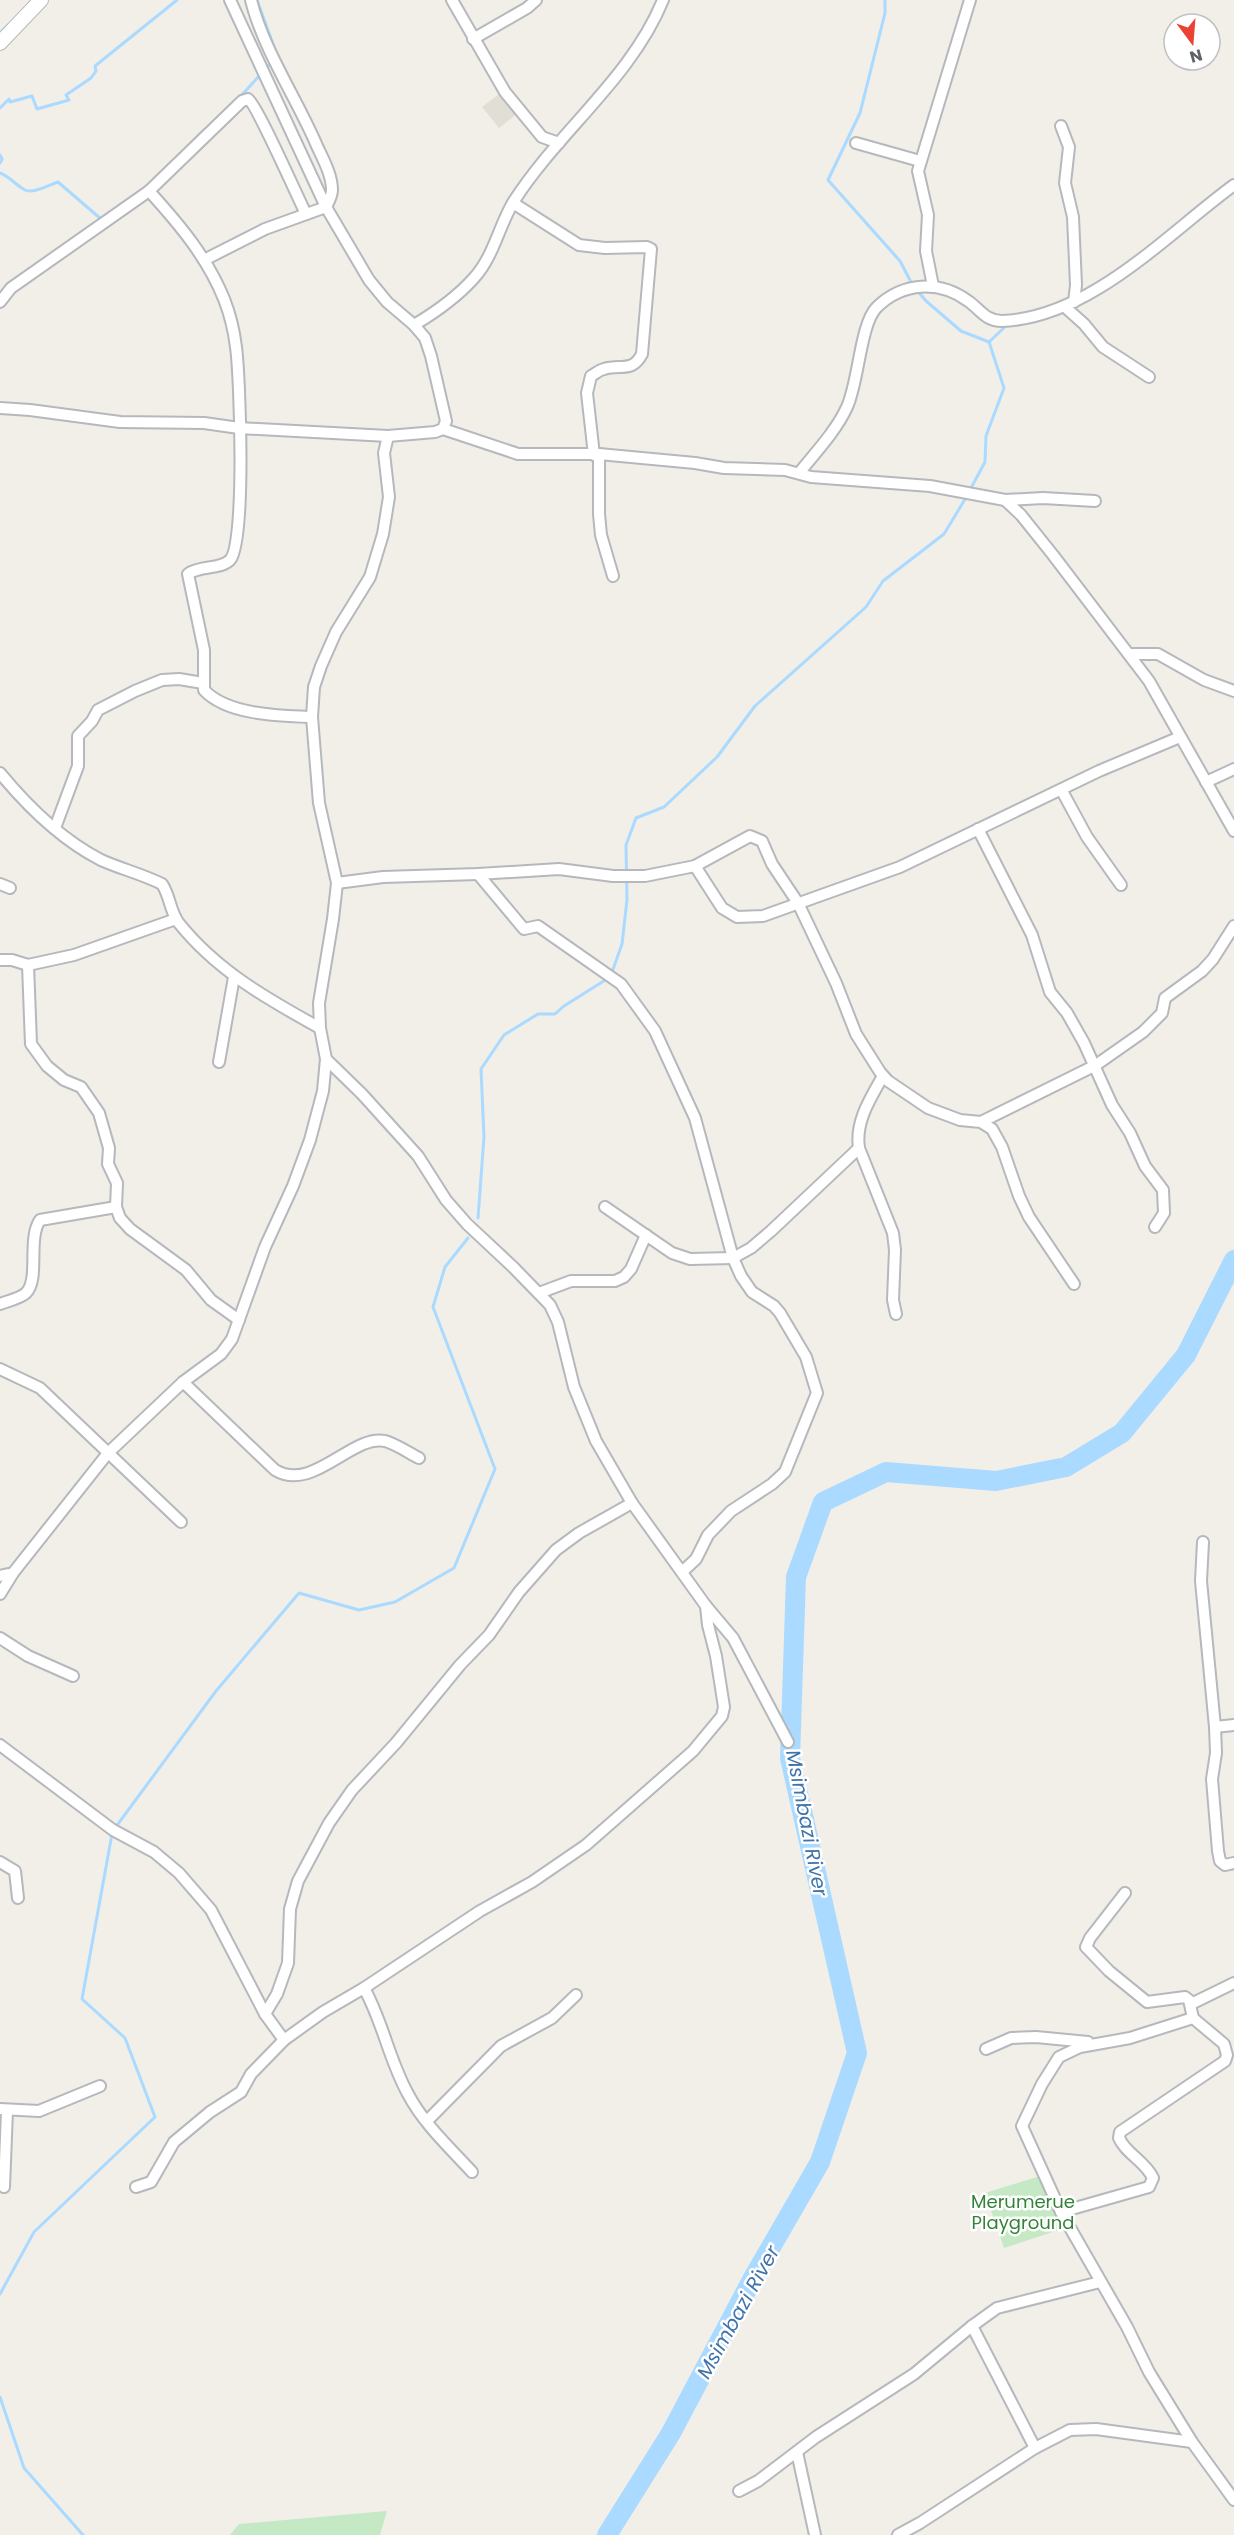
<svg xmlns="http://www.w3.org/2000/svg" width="1234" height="2535" font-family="Poppins,sans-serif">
  <rect width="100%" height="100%" fill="#f1efe8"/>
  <!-- education -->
  <path fill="#e1ded6" d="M502 92 518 113 499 128 482 107Z"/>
  <!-- green -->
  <g fill="#c5e8c5">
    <path d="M1040 2176 1065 2228 1004 2248 985 2193Z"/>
    <path d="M387 2511 380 2535H230L239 2524Z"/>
  </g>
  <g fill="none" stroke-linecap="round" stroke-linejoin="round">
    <!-- stream -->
    <g stroke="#aadaff" stroke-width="3">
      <path d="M257 0 277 55"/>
      <path d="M885 0V13L860 113 828 180 900 261 912 284"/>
      <path d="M0 33 9 24"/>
      <path d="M238 99 272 62"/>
      <path d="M0 108 9 99 10 102 32 96 37 109 69 100 66 95 91 78 96 71 95 66 177 0"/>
      <path d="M188 146 204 130"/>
      <path d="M0 155 2 159 0 163"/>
      <path d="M0 173C10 177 16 185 25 190 33 194 49 185 58 182L101 219"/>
      <path d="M916 289 926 301 961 331 989 342 1004 388 986 436 985 462 971 488"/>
      <path d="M989 342 1008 324"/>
      <path d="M611 975 622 944 627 900 626 845 636 818 664 807 717 757 755 706 866 607 883 581 944 534 967 496"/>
      <path d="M478 1218 484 1137 481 1069 504 1035 538 1014H555L564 1006 607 979"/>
      <path d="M115 1828 216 1691 299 1593 359 1610 395 1602 454 1568 495 1469 433 1307 445 1267 468 1238"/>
      <path d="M0 2294 34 2232 155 2117 125 2038 82 1999 112 1834"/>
      <path d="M0 2397 24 2468 83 2535"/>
    </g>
    <!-- river -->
    <path stroke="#aadaff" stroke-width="20" d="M607 2535 671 2433 753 2278 820 2162 857 2053 790 1758 796 1577 823 1502 886 1472 996 1481 1066 1467 1122 1433 1186 1355 1234 1260"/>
    <defs>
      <g id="minor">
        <path d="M452 0 505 92 542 137 559 143"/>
        <path d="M473 39 527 8 536 0"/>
        <path d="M1061 126 1069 147 1065 183 1073 217 1076 285 1074 302"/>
        <path d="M856 143 920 161"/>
        <path d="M149 191C179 224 207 257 224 299 230 314 234 331 236 347 240 377 246 543 230 560 220 570 200 565 188 574L204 650V690C227 715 280 716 312 717"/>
        <path d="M513 203 579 245 605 248 647 247 651 249 642 354C632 373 621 364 604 369 599 370 595 374 591 376L587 393 594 455"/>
        <path d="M204 260 265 229 326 207C329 201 332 196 332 190 332 175 323 159 317 146 297 99 263 49 251 0"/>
        <path d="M933 286 926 251 928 215 918 171 970 0"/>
        <path d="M0 302 11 288 149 191 242 101 248 99C256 103 298 198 306 214"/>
        <path d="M1065 307 1084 324 1103 347 1149 377"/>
        <path d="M414 325C436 312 457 297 474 278 494 256 499 225 514 201 558 132 632 77 663 0"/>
        <path d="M0 408 30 410 120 422 204 423 239 428 388 436"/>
        <path d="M443 429 518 454H599L695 463 724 468 785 470 811 477 930 486 1005 500 1021 515 1053 555 1149 681 1234 831"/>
        <path d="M599 454V514L601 535 613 576"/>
        <path d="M799 473C816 452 836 431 847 407 859 381 860 324 877 307 903 282 939 280 968 301 980 309 985 321 1002 321 1090 318 1167 234 1234 185"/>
        <path d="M1005 500 1043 498 1095 501"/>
        <path d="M1129 654H1158L1204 680 1234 691"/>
        <path d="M0 773C28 807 62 840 101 860 121 869 142 874 162 884 170 896 170 911 178 922 216 970 267 999 320 1028"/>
        <path d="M1206 782 1234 769"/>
        <path d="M1062 791 1087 837 1121 885"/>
        <path d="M55 828 78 766V736L92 721 98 710 135 691 162 680 179 679 203 683"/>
        <path d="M978 829 1032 935 1050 992 1067 1013 1084 1043 1112 1105 1130 1133 1145 1166 1163 1190 1164 1213 1155 1227"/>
        <path d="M695 866 722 908 737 917 763 916 900 867 1099 771 1180 737"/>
        <path d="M478 874 524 929 538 926 621 984 655 1031 695 1118 733 1258 741 1276 752 1292 774 1306 780 1313 806 1357 817 1393 785 1472 772 1484 731 1511 708 1535 696 1559 683 1571"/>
        <path d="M337 883 383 877 478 874 559 869 613 876H645L695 866 750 836 762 841 772 864 798 903 836 983 856 1034 880 1072 888 1081 928 1108 960 1120 981 1122 992 1129 1002 1147 1019 1196 1029 1217 1074 1284"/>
        <path d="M0 884 10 888"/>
        <path d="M0 960H12L28 965 74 955 176 919"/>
        <path d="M28 965 31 1044 47 1066 64 1080 81 1087 99 1113 109 1148 108 1164 117 1183 116 1207 120 1218 130 1229 186 1270 211 1300 239 1320"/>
        <path d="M326 1059 362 1094 418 1156 446 1200 467 1224 513 1267 550 1305 558 1322 574 1387 596 1441 632 1503 706 1606 733 1638 788 1742"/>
        <path d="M219 1062 234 977"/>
        <path d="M883 1076C870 1099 855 1122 859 1148L893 1233 895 1250 893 1300 896 1314"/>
        <path d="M981 1122 1096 1065 1143 1032 1162 1013 1165 998 1202 971 1213 959 1234 926"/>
        <path d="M605 1207 672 1253 690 1259 733 1258 751 1248 771 1231 859 1148"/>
        <path d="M539 1293 571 1281H615L624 1277 631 1269 646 1235"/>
        <path d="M0 1304C8 1301 21 1298 26 1293 40 1279 27 1239 40 1220L116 1207"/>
        <path d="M0 1369 40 1388 181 1522"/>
        <path d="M183 1382 275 1470C313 1493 352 1434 385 1441 396 1444 409 1453 419 1458"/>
        <path d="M1203 1542 1201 1581 1215 1727 1216 1753 1212 1779 1218 1851 1220 1861 1225 1865 1234 1863"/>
        <path d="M0 1576 13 1573 108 1453 183 1382 221 1354 232 1339 265 1247 293 1186 310 1140 323 1091 326 1059 320 1028 319 1003 333 919 337 883 319 803 312 717 314 687 321 666 336 632 370 577 383 534 389 497 384 453 388 436 435 432 443 429 446 421 431 356 425 338 414 325 387 302 369 280 326 207 230 0"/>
        <path d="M0 1594 13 1573"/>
        <path d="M0 1638 28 1656 73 1676"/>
        <path d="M1215 1727 1234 1725"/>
        <path d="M0 1745 113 1830 154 1852 179 1873 211 1910 265 2014 284 2040"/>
        <path d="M0 1862 15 1871 18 1898"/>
        <path d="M364 1988C383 2022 389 2060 408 2094 423 2123 450 2148 472 2172"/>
        <path d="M1191 2004 1234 1983"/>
        <path d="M265 2014 277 1994 288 1963 290 1909 298 1881 329 1823 352 1790 396 1743 460 1665 489 1635 519 1592 556 1550 579 1533 632 1503"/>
        <path d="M1193 2018 1130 2038 1080 2047 1059 2057 1042 2084 1022 2126 1061 2212 1127 2327 1149 2372 1192 2442 1234 2500"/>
        <path d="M986 2049 1011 2038 1036 2037 1088 2042"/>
        <path d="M0 2109 39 2111 100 2086"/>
        <path d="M427 2121 501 2046 552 2018 576 1995"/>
        <path d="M4 2187 7 2111"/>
        <path d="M136 2187 151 2182 174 2142 210 2112 241 2092 251 2074 284 2040 323 2012 364 1988 480 1911 532 1882 586 1845 693 1751 722 1716 724 1707 716 1656 708 1625 706 1606"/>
        <path d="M1061 2212 1149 2187 1153 2178C1145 2161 1126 2154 1119 2138L1120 2132 1225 2061 1227 2055 1224 2044 1193 2018 1189 2000 1185 1997 1147 2002 1109 1971 1086 1947 1090 1938 1125 1893"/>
        <path d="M972 2326 1035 2448"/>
        <path d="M797 2452 815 2535"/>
        <path d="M739 2491 758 2481 816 2437 914 2374 972 2326 997 2308 1100 2282"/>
        <path d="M898 2535 920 2523 1035 2448 1070 2430 1096 2429 1192 2442"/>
      </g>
      <path id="tertiary" d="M0 43 41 0"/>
    </defs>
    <!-- minor casing -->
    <use href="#minor" stroke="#b5b8bc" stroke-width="14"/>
    <!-- tertiary casing -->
    <use href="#tertiary" stroke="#b5b8bc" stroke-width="16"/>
    <!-- minor -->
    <use href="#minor" stroke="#fff" stroke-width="10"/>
    <!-- tertiary -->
    <use href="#tertiary" stroke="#fff" stroke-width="14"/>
  </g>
  <g text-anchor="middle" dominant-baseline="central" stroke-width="5" stroke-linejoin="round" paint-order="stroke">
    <!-- park labels -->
    <g font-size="18" fill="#348238" stroke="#fff">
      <text x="1023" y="2201">Merumerue<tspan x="1023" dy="21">Playground</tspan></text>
    </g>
    <!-- water labels -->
    <g font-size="20" font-style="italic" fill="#4174aa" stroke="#fff">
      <text transform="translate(807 1823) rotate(79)">Msimbazi River</text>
      <text transform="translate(738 2312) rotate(-61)">Msimbazi River</text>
    </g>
  </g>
  <!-- north arrow -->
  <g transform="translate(1192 42) rotate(164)"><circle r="28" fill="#ffffff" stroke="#bfc1c3" stroke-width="1.5"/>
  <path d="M0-4.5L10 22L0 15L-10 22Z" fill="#ea4335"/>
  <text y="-9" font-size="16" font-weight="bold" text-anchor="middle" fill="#5f6368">N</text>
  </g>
</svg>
